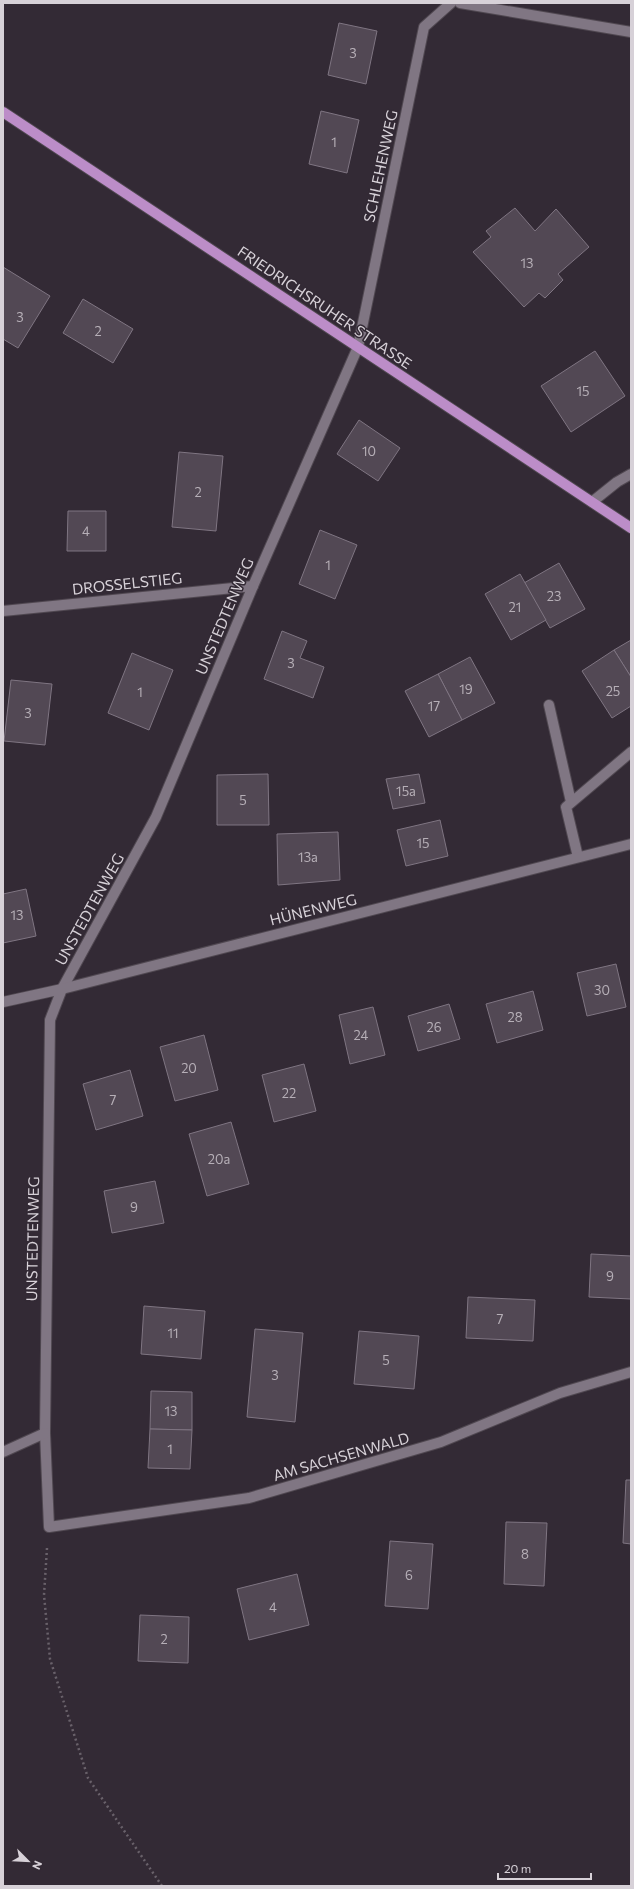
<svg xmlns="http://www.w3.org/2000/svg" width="634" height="1889" font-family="Commissioner,sans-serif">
  <rect width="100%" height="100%" fill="#332a35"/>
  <!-- building -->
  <g fill="#524854" stroke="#7f7582">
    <path d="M339 23 377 31 366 84 328 75Z"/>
    <path d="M321 111 359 120 347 173 309 164Z"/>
    <path d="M515 208 535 231 556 209 589 247 558 274 563 280 545 298 539 293 524 307 473 252 491 237 486 231Z"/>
    <path d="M3 267 50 296 18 348 3 339Z"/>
    <path d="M83 299 133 329 113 363 63 333Z"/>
    <path d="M595 351 625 396 571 432 541 386Z"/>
    <path d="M359 420 400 448 378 481 337 454Z"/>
    <path d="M179 452 223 456 216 531 172 527Z"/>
    <path d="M68 511H106V551H67Z"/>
    <path d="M320 530 357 545 335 599 299 584Z"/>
    <path d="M559 563 585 609 550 628 524 583Z"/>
    <path d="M520 574 546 620 511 640 485 594Z"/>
    <path d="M282 631 307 641 300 658 324 667 313 698 264 679Z"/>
    <path d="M631 640V677L614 650Z"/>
    <path d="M614 650 631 677V706L612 718 582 671Z"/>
    <path d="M132 653 173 670 149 730 108 713Z"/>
    <path d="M470 657 495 703 462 720 438 674Z"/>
    <path d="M438 674 462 720 429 737 405 691Z"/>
    <path d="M11 680 52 684 45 745 4 741Z"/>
    <path d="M268 774 269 825H217V775Z"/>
    <path d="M419 774 425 803 393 809 386 779Z"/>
    <path d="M440 820 448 856 406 866 397 830Z"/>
    <path d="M338 832 340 880 278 885 277 834Z"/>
    <path d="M26 889 36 936 3 943V894Z"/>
    <path d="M616 964 626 1007 587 1016 577 973Z"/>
    <path d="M533 991 543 1030 497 1043 486 1004Z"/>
    <path d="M449 1004 460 1039 418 1051 408 1016Z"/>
    <path d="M373 1007 385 1055 350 1064 339 1015Z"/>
    <path d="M204 1035 218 1090 175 1101 160 1047Z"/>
    <path d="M304 1064 316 1111 274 1122 262 1075Z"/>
    <path d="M130 1070 143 1116 96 1130 83 1084Z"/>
    <path d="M231 1122 249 1184 207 1196 189 1134Z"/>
    <path d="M155 1181 164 1223 112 1233 104 1191Z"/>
    <path d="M591 1254 631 1256V1299L589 1297Z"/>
    <path d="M468 1297 535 1300 533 1341 466 1338Z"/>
    <path d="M144 1306 205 1311 201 1359 141 1354Z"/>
    <path d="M255 1329 303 1333 295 1422 247 1417Z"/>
    <path d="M359 1331 419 1336 414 1389 354 1384Z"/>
    <path d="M151 1391 192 1392V1430L150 1429Z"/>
    <path d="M150 1429 192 1430 190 1469 148 1468Z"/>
    <path d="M626 1480H631V1544L623 1543Z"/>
    <path d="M506 1522 547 1523 544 1586 504 1584Z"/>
    <path d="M390 1541 433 1544 428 1609 385 1606Z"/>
    <path d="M297 1574 309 1625 249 1640 237 1589Z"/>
    <path d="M140 1615 189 1617 188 1663 138 1661Z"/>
  </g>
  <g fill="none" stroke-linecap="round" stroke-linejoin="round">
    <defs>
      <g id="minor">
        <path d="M451 3 424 27 358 347 253 586 156 817 62 989 50 1020 45 1433 49 1527 249 1498 441 1442 560 1393 631 1372"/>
        <path d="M460 3 631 32"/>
        <path d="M592 502 617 482 631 474"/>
        <path d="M3 611 253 586"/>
        <path d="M549 705 571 802"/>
        <path d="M578 857 566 807 631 752"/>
        <path d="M3 1002 62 989 631 844"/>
        <path d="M3 1452 45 1433"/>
      </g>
      <path id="major" d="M3 112 631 528"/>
    </defs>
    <!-- minor casing -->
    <use href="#minor" stroke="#504851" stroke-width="12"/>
    <!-- major casing -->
    <use href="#major" stroke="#504851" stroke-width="12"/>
    <!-- path -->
    <path stroke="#69616a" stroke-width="2.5" stroke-dasharray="2 3" stroke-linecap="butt" d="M47 1548 44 1595 50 1659 88 1778 162 1886"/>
    <!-- minor -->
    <use href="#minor" stroke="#807683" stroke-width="10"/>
    <!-- major -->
    <use href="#major" stroke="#bc8dc8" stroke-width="10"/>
  </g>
  <g text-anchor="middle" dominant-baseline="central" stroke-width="3" stroke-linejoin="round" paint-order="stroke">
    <!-- number labels -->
    <g font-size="13" fill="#b6afb7">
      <text x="353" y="53">3</text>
      <text x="334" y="142">1</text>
      <text x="527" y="263">13</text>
      <text x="20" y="317">3</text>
      <text x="98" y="331">2</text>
      <text x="583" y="391">15</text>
      <text x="369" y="451">10</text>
      <text x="198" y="492">2</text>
      <text x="86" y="531">4</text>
      <text x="328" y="565">1</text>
      <text x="554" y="596">23</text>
      <text x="515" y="607">21</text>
      <text x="291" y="663">3</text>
      <text x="466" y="689">19</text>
      <text x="613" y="691">25</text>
      <text x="140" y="692">1</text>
      <text x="434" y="706">17</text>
      <text x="28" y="713">3</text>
      <text x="406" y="791">15a</text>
      <text x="243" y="800">5</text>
      <text x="423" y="843">15</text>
      <text x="308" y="857">13a</text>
      <text x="17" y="915">13</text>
      <text x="602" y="990">30</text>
      <text x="515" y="1017">28</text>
      <text x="434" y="1027">26</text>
      <text x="361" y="1035">24</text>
      <text x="189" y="1068">20</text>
      <text x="289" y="1093">22</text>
      <text x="113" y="1100">7</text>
      <text x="219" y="1159">20a</text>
      <text x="134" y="1207">9</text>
      <text x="610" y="1276">9</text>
      <text x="500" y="1319">7</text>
      <text x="173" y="1333">11</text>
      <text x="386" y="1360">5</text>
      <text x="275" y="1375">3</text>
      <text x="171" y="1411">13</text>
      <text x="170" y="1449">1</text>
      <text x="525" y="1554">8</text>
      <text x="409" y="1575">6</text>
      <text x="273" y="1607">4</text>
      <text x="164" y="1639">2</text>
    </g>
    <!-- street labels -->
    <g font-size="15" fill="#d7d1d8" stroke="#332a35">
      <text transform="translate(380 166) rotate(-78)">SCHLEHENWEG</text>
      <text transform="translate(325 307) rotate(34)">FRIEDRICHSRUHER STRASSE</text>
      <text transform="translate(127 583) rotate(-6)">DROSSELSTIEG</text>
      <text transform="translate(224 616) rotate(-67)">UNSTEDTENWEG</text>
      <text transform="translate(89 909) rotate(-61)">UNSTEDTENWEG</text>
      <text transform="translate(313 909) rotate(-14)">HÜNENWEG</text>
      <text transform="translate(32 1239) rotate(-89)">UNSTEDTENWEG</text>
      <text transform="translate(341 1456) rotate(-16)">AM SACHSENWALD</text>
    </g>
  </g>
  <!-- border -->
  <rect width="634" height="1889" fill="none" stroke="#d7d1d8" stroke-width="8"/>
  <!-- north arrow -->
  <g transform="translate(28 1861) rotate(114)" stroke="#332a35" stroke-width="3" paint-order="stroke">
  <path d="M0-3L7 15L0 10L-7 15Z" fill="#d7d1d8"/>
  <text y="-6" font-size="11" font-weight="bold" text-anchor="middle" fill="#d7d1d8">N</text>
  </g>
  <!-- scale -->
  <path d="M498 1873v6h93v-6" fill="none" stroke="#d7d1d8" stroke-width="2"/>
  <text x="504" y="1873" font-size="12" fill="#d7d1d8" stroke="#332a35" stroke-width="3" paint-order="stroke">20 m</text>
</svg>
